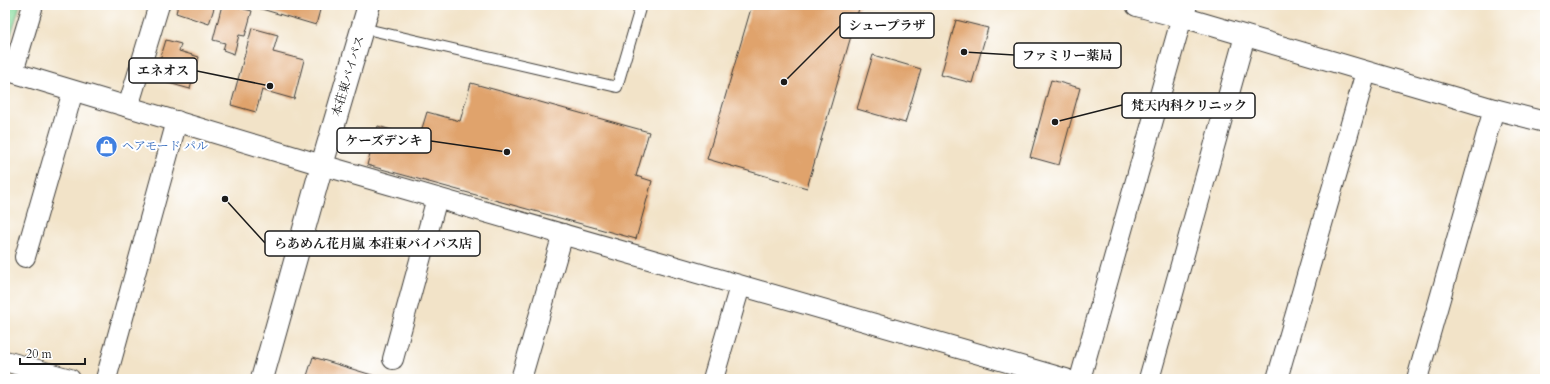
<svg xmlns="http://www.w3.org/2000/svg" width="1550" height="384" font-family="Cardo,'Noto Serif JP',serif">
  <rect width="100%" height="100%" fill="#fff"/>
  <filter id="ink" filterUnits="userSpaceOnUse"><feTurbulence type="fractalNoise" baseFrequency=".025" numOctaves="2"/><feDisplacementMap in="SourceGraphic" scale="8" xChannelSelector="R" yChannelSelector="G"/><feConvolveMatrix kernelMatrix="1 2 1 2 8 2 1 2 1" color-interpolation-filters="sRGB"/></filter>
  <filter id="wash" filterUnits="userSpaceOnUse"><feTurbulence type="fractalNoise" baseFrequency=".012" numOctaves="4" result="noise"/><feDisplacementMap in="SourceGraphic" scale="16" xChannelSelector="R" yChannelSelector="G"/><feGaussianBlur stdDeviation="0.9" result="paint"/><feColorMatrix in="noise" values="0 0 0 0 0 0 0 0 0 0 0 0 0 0 0 0 0 1.4 0 .05"/><feComposite in="paint" operator="in"/></filter>
  <g filter="url(#wash)">
    <rect width="100%" height="100%" fill="#f2e3c8"/>
    <!-- green -->
    <path fill="#89dd9f" stroke="#527c5e" d="M5 5H20L6 52H5Z"/>
    <g id="blocks">
      <!-- building -->
      <g fill="#e0a36c">
        <path d="M178 5H215L209 24 176 13Z"/>
        <path d="M222 5H229L252 11 245 36 239 35 234 54 223 50 225 43 213 40Z"/>
        <path d="M248 5H317L321 6 316 25Z"/>
        <path d="M752 5H860L807 188 707 159Z"/>
        <path d="M956 20 988 28 972 83 941 75Z"/>
        <path d="M252 28 278 35 273 52 304 60 294 99 262 90 256 112 231 105Z"/>
        <path d="M166 40 181 44 179 51 199 57 190 89 154 79Z"/>
        <path d="M873 55 921 69 905 123 857 109Z"/>
        <path d="M1051 80 1080 88 1059 165 1030 157Z"/>
        <path d="M471 83 649 132 636 176 652 181 636 239 367 165 378 126 419 138 427 112 460 121Z"/>
        <path d="M313 357 385 379H306Z"/>
      </g>
    </g>
  </g>
  <g filter="url(#ink)">
    <use href="#blocks" fill-opacity="0" stroke="#3c3a36" stroke-width="1"/>
    <g fill="none" stroke-linecap="round" stroke-linejoin="round">
      <defs>
        <path id="lane" d="M362 28 617 87 641 5"/>
        <g id="street">
          <path d="M5 70 322 165 1066 379"/>
          <path d="M13 72 33 5"/>
          <path d="M128 107 159 5"/>
          <path d="M25 257 73 91"/>
          <path d="M393 359 437 198"/>
          <path d="M5 361 70 379"/>
          <path d="M106 379 177 121"/>
          <path d="M521 379 563 234"/>
          <path d="M713 379 740 286"/>
          <path d="M1080 379 1182 17 1494 109 1545 122"/>
          <path d="M1149 379 1245 36"/>
          <path d="M1277 379 1366 72"/>
          <path d="M1417 379 1494 109"/>
        </g>
        <path id="secondary" d="M1137 5 1182 17 1186 5"/>
        <path id="highway" d="M262 379 322 165 369 5"/>
      </defs>
      <!-- lane casing -->
      <use href="#lane" stroke="#3c3a36" stroke-width="12"/>
      <!-- street casing -->
      <use href="#street" stroke="#3c3a36" stroke-width="22"/>
      <!-- secondary casing -->
      <use href="#secondary" stroke="#3c3a36" stroke-width="24"/>
      <!-- highway casing -->
      <use href="#highway" stroke="#3c3a36" stroke-width="24"/>
      <!-- lane -->
      <use href="#lane" stroke="#fff" stroke-width="10"/>
      <!-- street -->
      <use href="#street" stroke="#fff" stroke-width="20"/>
      <!-- secondary -->
      <use href="#secondary" stroke="#fff" stroke-width="22"/>
      <!-- highway -->
      <use href="#highway" stroke="#fff" stroke-width="22"/>
    </g>
  </g>
  <!-- icons -->
  <defs>
    <symbol id="shop-disc" viewBox="-11 -11 22 22"><circle r="9.5" fill="#3f7fe0" stroke="#fff"/><path d="M-5-2.5h2.3a2.7 3.5 0 0 1 5.4 0H5L5.5 6h-11ZM-1.5-2.5h3a1.5 2.3 0 0 0-3 0Z" fill="#fff"/></symbol>
  </defs>
  <g fill-rule="evenodd">
    <use href="#shop-disc" x="94" y="134" width="25" height="25"/>
  </g>
  <g text-anchor="middle" dominant-baseline="central" stroke-width="4" stroke-linejoin="round" paint-order="stroke">
    <!-- street labels -->
    <g font-size="12" fill="#1c1c1c" stroke="#fff">
      <text transform="translate(348 76) rotate(-73)">本荘東バイパス</text>
    </g>
    <!-- shop labels -->
    <g font-size="12" fill="#366cbe" stroke="#fff" text-anchor="start">
      <text x="122" y="146">ヘアモード パル</text>
    </g>
  </g>
  <!-- callouts -->
  <path fill="none" stroke="#1c1c1c" stroke-width="1.5" d="M784 82L840 26M964 52L1014 55M270 86L197 71M1055 122L1122 105M507 152L431 141M225 199L265 243"/>
  <g fill="#1c1c1c" stroke="#fff" stroke-width="1.5">
    <circle cx="784" cy="82" r="4"/>
    <circle cx="964" cy="52" r="4"/>
    <circle cx="270" cy="86" r="4"/>
    <circle cx="1055" cy="122" r="4"/>
    <circle cx="507" cy="152" r="4"/>
    <circle cx="225" cy="199" r="4"/>
  </g>
  <g fill="#fff" stroke="#1c1c1c" stroke-width="1.5">
    <rect x="840" y="13" width="94" height="25" rx="4"/>
    <rect x="1014" y="43" width="107" height="25" rx="4"/>
    <rect x="129" y="58" width="68" height="25" rx="4"/>
    <rect x="1122" y="93" width="133" height="25" rx="4"/>
    <rect x="337" y="128" width="94" height="25" rx="4"/>
    <rect x="265" y="231" width="215" height="25" rx="4"/>
  </g>
  <g font-size="13" text-anchor="middle" font-weight="bold" fill="#1c1c1c">
    <text x="887" y="30">シュープラザ</text>
    <text x="1067" y="60">ファミリー薬局</text>
    <text x="163" y="75">エネオス</text>
    <text x="1189" y="110">梵天内科クリニック</text>
    <text x="384" y="145">ケーズデンキ</text>
    <text x="373" y="248">らあめん花月嵐 本荘東バイパス店</text>
  </g>
  <!-- margin -->
  <rect width="1550" height="384" fill="none" stroke="#fff" stroke-width="20"/>
  <!-- scale -->
  <path d="M20 358v6h65v-6" fill="none" stroke="#1c1c1c" stroke-width="2"/>
  <text x="26" y="358" font-size="12" fill="#1c1c1c" stroke="#ffffff" stroke-width="3" paint-order="stroke">20 m</text>
</svg>
